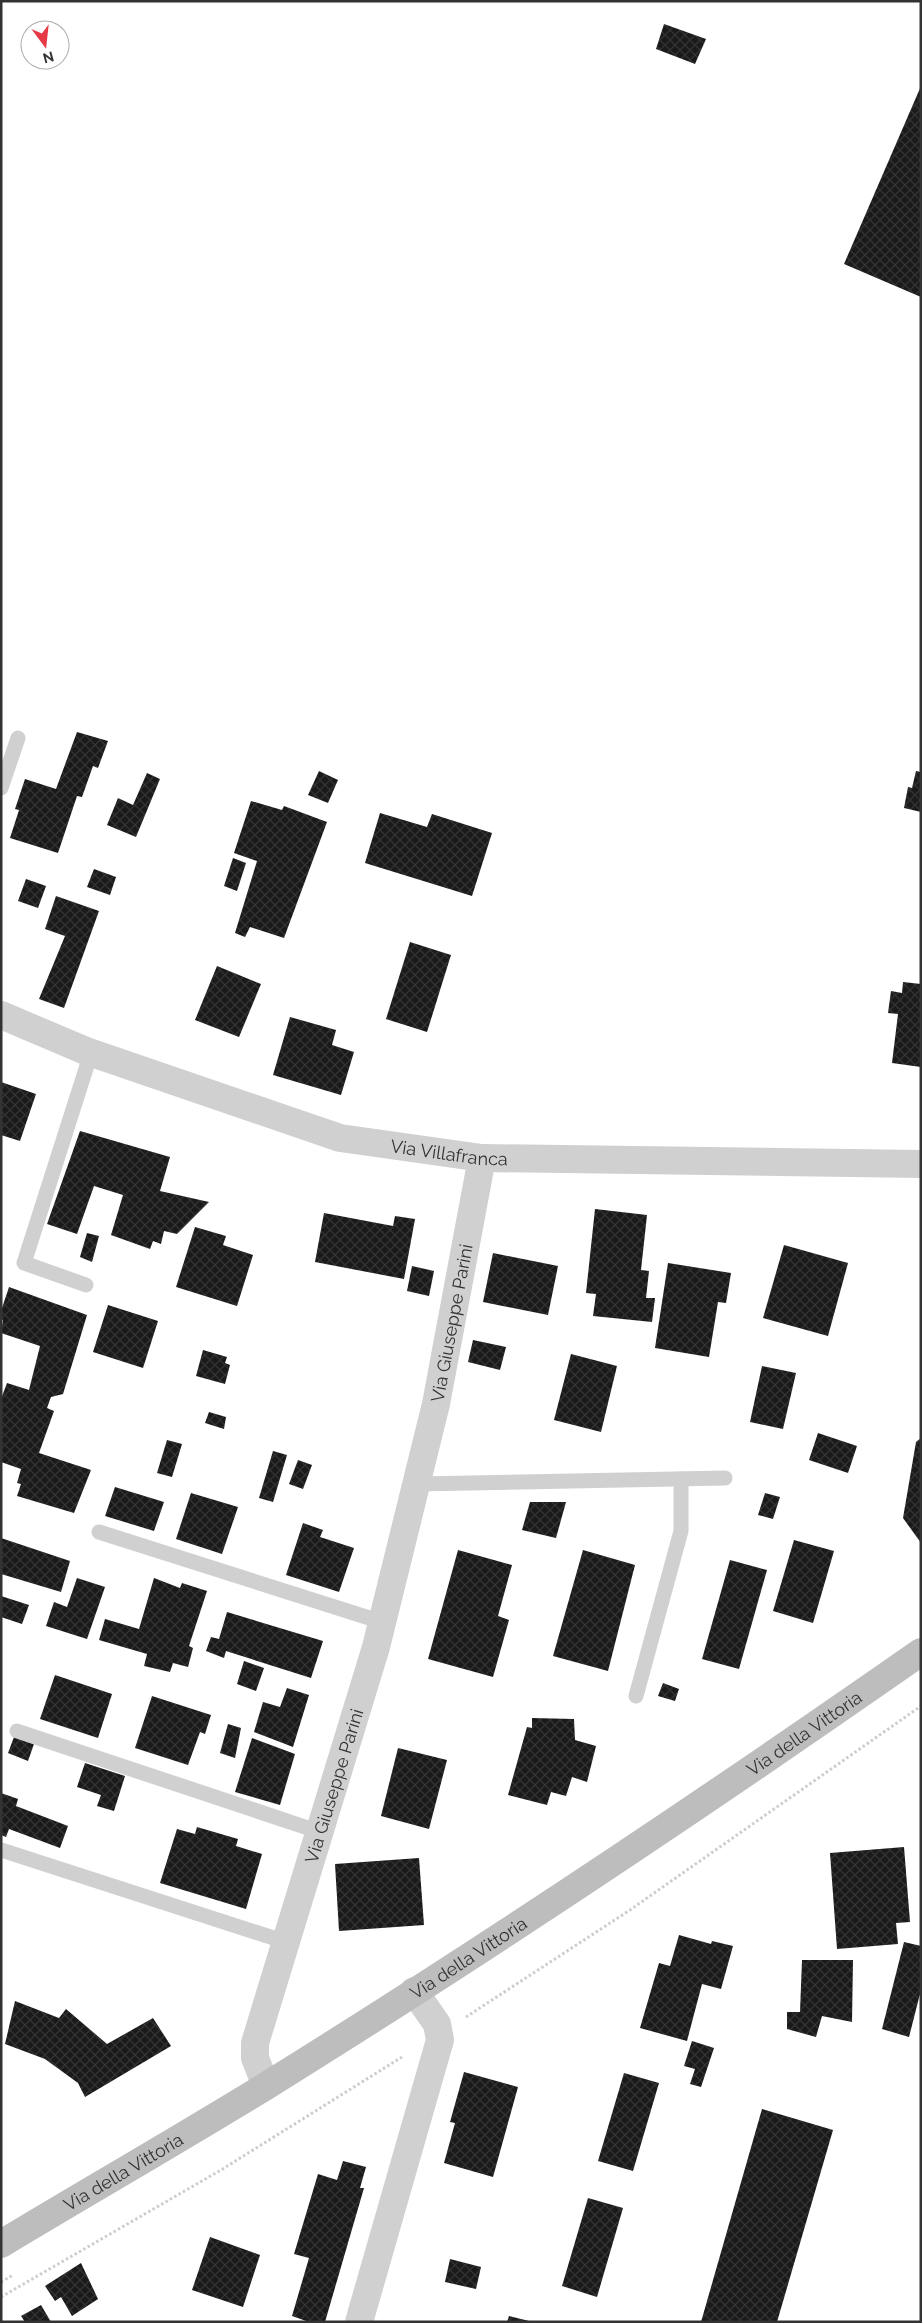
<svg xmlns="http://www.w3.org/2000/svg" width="922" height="2323" font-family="Raleway,sans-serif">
  <defs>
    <pattern id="building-cross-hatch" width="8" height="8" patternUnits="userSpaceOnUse" patternTransform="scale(1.25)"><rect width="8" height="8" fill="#1a1a1a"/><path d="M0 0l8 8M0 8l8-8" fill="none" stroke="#333"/></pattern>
  </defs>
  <rect width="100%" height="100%" fill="#fff"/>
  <!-- building -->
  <g fill="url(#building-cross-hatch)">
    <path d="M664 24 706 39 695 64 656 49Z"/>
    <path d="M921 86V297L844 264Z"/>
    <path d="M77 732 108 741 98 768 93 766 82 797 77 796 58 853 10 838 19 810 15 809 25 779 56 789Z"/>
    <path d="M319 771 338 780 328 803 308 795Z"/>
    <path d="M916 771 921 772V812L904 808 908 787 912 788Z"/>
    <path d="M147 773 160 779 136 837 107 825 118 798 133 805Z"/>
    <path d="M251 801 282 810 284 806 327 822 284 938 250 927 245 937 235 933 257 861 234 853Z"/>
    <path d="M380 813 427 827 432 814 492 833 472 896 365 863Z"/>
    <path d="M233 858 246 863 237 891 224 886Z"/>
    <path d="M94 869 116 877 110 895 87 887Z"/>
    <path d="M26 879 46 886 38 908 18 901Z"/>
    <path d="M56 896 99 911 64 1008 39 999 65 936 45 929Z"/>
    <path d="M410 942 451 955 427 1032 386 1019Z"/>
    <path d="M217 966 261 984 239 1037 195 1020Z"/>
    <path d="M903 982 921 984V1067L892 1063 898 1014 888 1013 891 991 902 993Z"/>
    <path d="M290 1017 336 1030 332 1045 354 1052 341 1095 273 1075Z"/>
    <path d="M1 1082 36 1094 20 1141 1 1135Z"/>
    <path d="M80 1131 170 1157 160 1191 209 1202 177 1234 164 1231 161 1244 153 1241 150 1249 111 1235 123 1195 94 1186 77 1234 47 1224Z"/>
    <path d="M595 1209 647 1215 641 1270 649 1271 646 1298H655L652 1322 593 1316 596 1294 586 1293Z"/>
    <path d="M324 1213 393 1226 395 1216 415 1219 404 1279 315 1262Z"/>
    <path d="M195 1227 226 1236 223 1245 253 1255 237 1306 176 1287Z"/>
    <path d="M87 1233 99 1236 92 1262 80 1257Z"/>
    <path d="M784 1245 848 1263 828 1336 763 1318Z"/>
    <path d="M493 1253 558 1266 548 1315 483 1302Z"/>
    <path d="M668 1263 731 1273 726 1303 718 1302 709 1357 655 1348Z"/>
    <path d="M412 1266 434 1271 429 1296 407 1291Z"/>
    <path d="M9 1287 87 1315 63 1394 51 1397 47 1408 54 1411 39 1453 91 1470 74 1513 17 1496 21 1484 17 1483 21 1469 1 1462V1399L7 1383 29 1390 40 1346 1 1333 3 1320 1 1319V1311Z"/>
    <path d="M108 1305 158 1321 143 1368 93 1352Z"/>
    <path d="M473 1340 506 1347 500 1370 468 1362Z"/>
    <path d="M203 1350 227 1357 225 1363 230 1365 225 1384 196 1376Z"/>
    <path d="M571 1354 617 1366 601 1432 554 1420Z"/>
    <path d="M762 1366 796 1373 783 1429 750 1422Z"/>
    <path d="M209 1412 226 1417 224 1429 205 1423Z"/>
    <path d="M818 1433 857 1446 848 1473 809 1460Z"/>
    <path d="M921 1438V1543L903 1518 916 1442Z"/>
    <path d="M167 1440 182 1444 172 1477 157 1473Z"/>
    <path d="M273 1451 287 1455 273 1502 259 1498Z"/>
    <path d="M298 1460 312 1465 303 1489 289 1484Z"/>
    <path d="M115 1487 164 1502 154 1531 105 1516Z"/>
    <path d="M191 1493 238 1507 222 1554 176 1539Z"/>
    <path d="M765 1493 780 1497 773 1519 758 1515Z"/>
    <path d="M530 1502H566L556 1538 522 1530Z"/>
    <path d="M303 1523 323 1530 320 1537 354 1548 339 1592 286 1575Z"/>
    <path d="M1 1538 70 1561 61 1592 1 1574Z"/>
    <path d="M794 1540 834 1551 813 1623 773 1611Z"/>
    <path d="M458 1550 512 1565 498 1616 509 1620 493 1677 428 1659Z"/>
    <path d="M583 1550 635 1565 608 1671 553 1656Z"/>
    <path d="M730 1560 767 1570 739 1669 702 1659Z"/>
    <path d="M77 1578 105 1587 87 1639 46 1626 54 1602 67 1607Z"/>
    <path d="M154 1578 180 1588 182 1583 207 1591 189 1646 193 1648 188 1667 173 1663 170 1672 144 1666 147 1654 99 1640 105 1619 139 1629Z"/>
    <path d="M1 1596 29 1605 22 1624 1 1617Z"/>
    <path d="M227 1612 323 1641 311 1678 226 1651 224 1658 206 1651 211 1637 219 1639Z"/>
    <path d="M244 1661 264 1668 256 1691 237 1684Z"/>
    <path d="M55 1675 112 1694 98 1738 40 1719Z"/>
    <path d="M663 1683 679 1689 675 1701 658 1696Z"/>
    <path d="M287 1688 309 1695 293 1747 254 1732 263 1702 280 1707Z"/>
    <path d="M152 1696 211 1715 205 1734 200 1732 188 1765 135 1748Z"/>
    <path d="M532 1718 574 1719 575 1740 596 1746 587 1782 572 1777 566 1796 551 1792 547 1805 508 1795 527 1727 532 1728Z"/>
    <path d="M228 1724 241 1728 235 1758 220 1753Z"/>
    <path d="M14 1737 34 1744 28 1761 8 1753Z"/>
    <path d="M252 1738 295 1754 280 1805 235 1792Z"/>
    <path d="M398 1748 447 1760 429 1829 381 1816Z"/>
    <path d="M85 1763 125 1776 114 1811 97 1806 101 1795 77 1787Z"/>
    <path d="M1 1793 18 1799 16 1806 68 1826 60 1848 9 1829 6 1837 1 1835Z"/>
    <path d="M197 1827 238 1839 236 1846 262 1854 246 1909 160 1883 177 1829 195 1834Z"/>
    <path d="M904 1847 910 1922 896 1923 898 1944 837 1949 830 1853Z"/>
    <path d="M419 1858 424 1925 339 1931 335 1864Z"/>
    <path d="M679 1935 711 1944 712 1941 733 1946 721 1989 702 1984 687 2041 640 2028 659 1963 670 1966Z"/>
    <path d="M904 1942 921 1946V1990L909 2037 882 2029Z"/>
    <path d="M802 1960H853L852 2022 822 2016 816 2037 787 2029V2012H800Z"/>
    <path d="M15 2001 59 2018 66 2009 107 2044 153 2018 171 2046 85 2097 78 2083 45 2059 5 2044Z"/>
    <path d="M692 2041 714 2048 701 2087 690 2084 695 2069 684 2066Z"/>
    <path d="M464 2072 518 2087 493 2177 444 2163 455 2123 450 2122Z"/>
    <path d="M624 2073 659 2083 633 2171 598 2161Z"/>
    <path d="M762 2109 833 2130 777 2322H701Z"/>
    <path d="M343 2161 366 2167 360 2188H364L325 2322H309L292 2316 309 2258 294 2254 318 2174 337 2180Z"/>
    <path d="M588 2198 623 2208 597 2297 562 2286Z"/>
    <path d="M210 2237 260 2255 243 2307 192 2290Z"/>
    <path d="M450 2259 481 2267 476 2289 445 2282Z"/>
    <path d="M81 2263 98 2299 72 2316 61 2297 55 2301 45 2286Z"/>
    <path d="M41 2305 51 2322H25L21 2316Z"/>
    <path d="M509 2316 529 2321 528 2322H507Z"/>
  </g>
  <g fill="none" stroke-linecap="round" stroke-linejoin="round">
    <!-- path -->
    <g stroke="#cdcdcd" stroke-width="3" stroke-dasharray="2.5 2.5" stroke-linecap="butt">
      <path d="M466 2017 630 1910 921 1706"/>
      <path d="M1 2282 13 2275"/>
      <path d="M1 2297 221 2170 402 2057"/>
    </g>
    <!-- lane -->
    <g stroke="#d0d0d0" stroke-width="15">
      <path d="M1 788 18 738"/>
      <path d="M86 1285 24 1263 91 1053"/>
      <path d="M416 1484 725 1478"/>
      <path d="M99 1532 382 1622"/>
      <path d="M636 1696 681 1531V1479"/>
      <path d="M17 1731 320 1832"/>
      <path d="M1 1850 286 1942"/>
    </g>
    <!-- street -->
    <g stroke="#d0d0d0" stroke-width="28">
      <path id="s1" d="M1 1015 86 1051 340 1138 482 1158 921 1164"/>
      <path id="s2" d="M266 2086 255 2058V2043L376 1647 436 1404 482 1158"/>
      <path d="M359 2322 440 2040 437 2024 414 1991"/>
    </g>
    <!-- secondary -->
    <path stroke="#bdbdbd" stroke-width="28" id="s3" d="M1 2244C89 2191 178 2140 266 2086 488 1948 706 1802 921 1652"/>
  </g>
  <g text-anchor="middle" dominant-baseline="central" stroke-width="5" stroke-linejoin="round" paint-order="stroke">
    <!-- street labels -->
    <g font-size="18" fill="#333" stroke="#fff">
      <text stroke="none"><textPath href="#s1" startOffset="471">Via Villafranca</textPath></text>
      <text stroke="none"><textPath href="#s2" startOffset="792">Via Giuseppe Parini</textPath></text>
      <text stroke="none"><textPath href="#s3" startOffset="952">Via della Vittoria</textPath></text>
      <text stroke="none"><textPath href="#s2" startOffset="314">Via Giuseppe Parini</textPath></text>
      <text stroke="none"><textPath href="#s3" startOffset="548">Via della Vittoria</textPath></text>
      <text stroke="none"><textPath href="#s3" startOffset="142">Via della Vittoria</textPath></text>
    </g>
  </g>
  <!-- border -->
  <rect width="922" height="2323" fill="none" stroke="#333333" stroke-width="5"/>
  <!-- north arrow -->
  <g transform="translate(45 45) rotate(165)"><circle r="24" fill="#ffffff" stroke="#adadad"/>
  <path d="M0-4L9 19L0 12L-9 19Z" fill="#e63946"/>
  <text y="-8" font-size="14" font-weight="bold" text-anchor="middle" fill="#333333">N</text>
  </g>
</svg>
